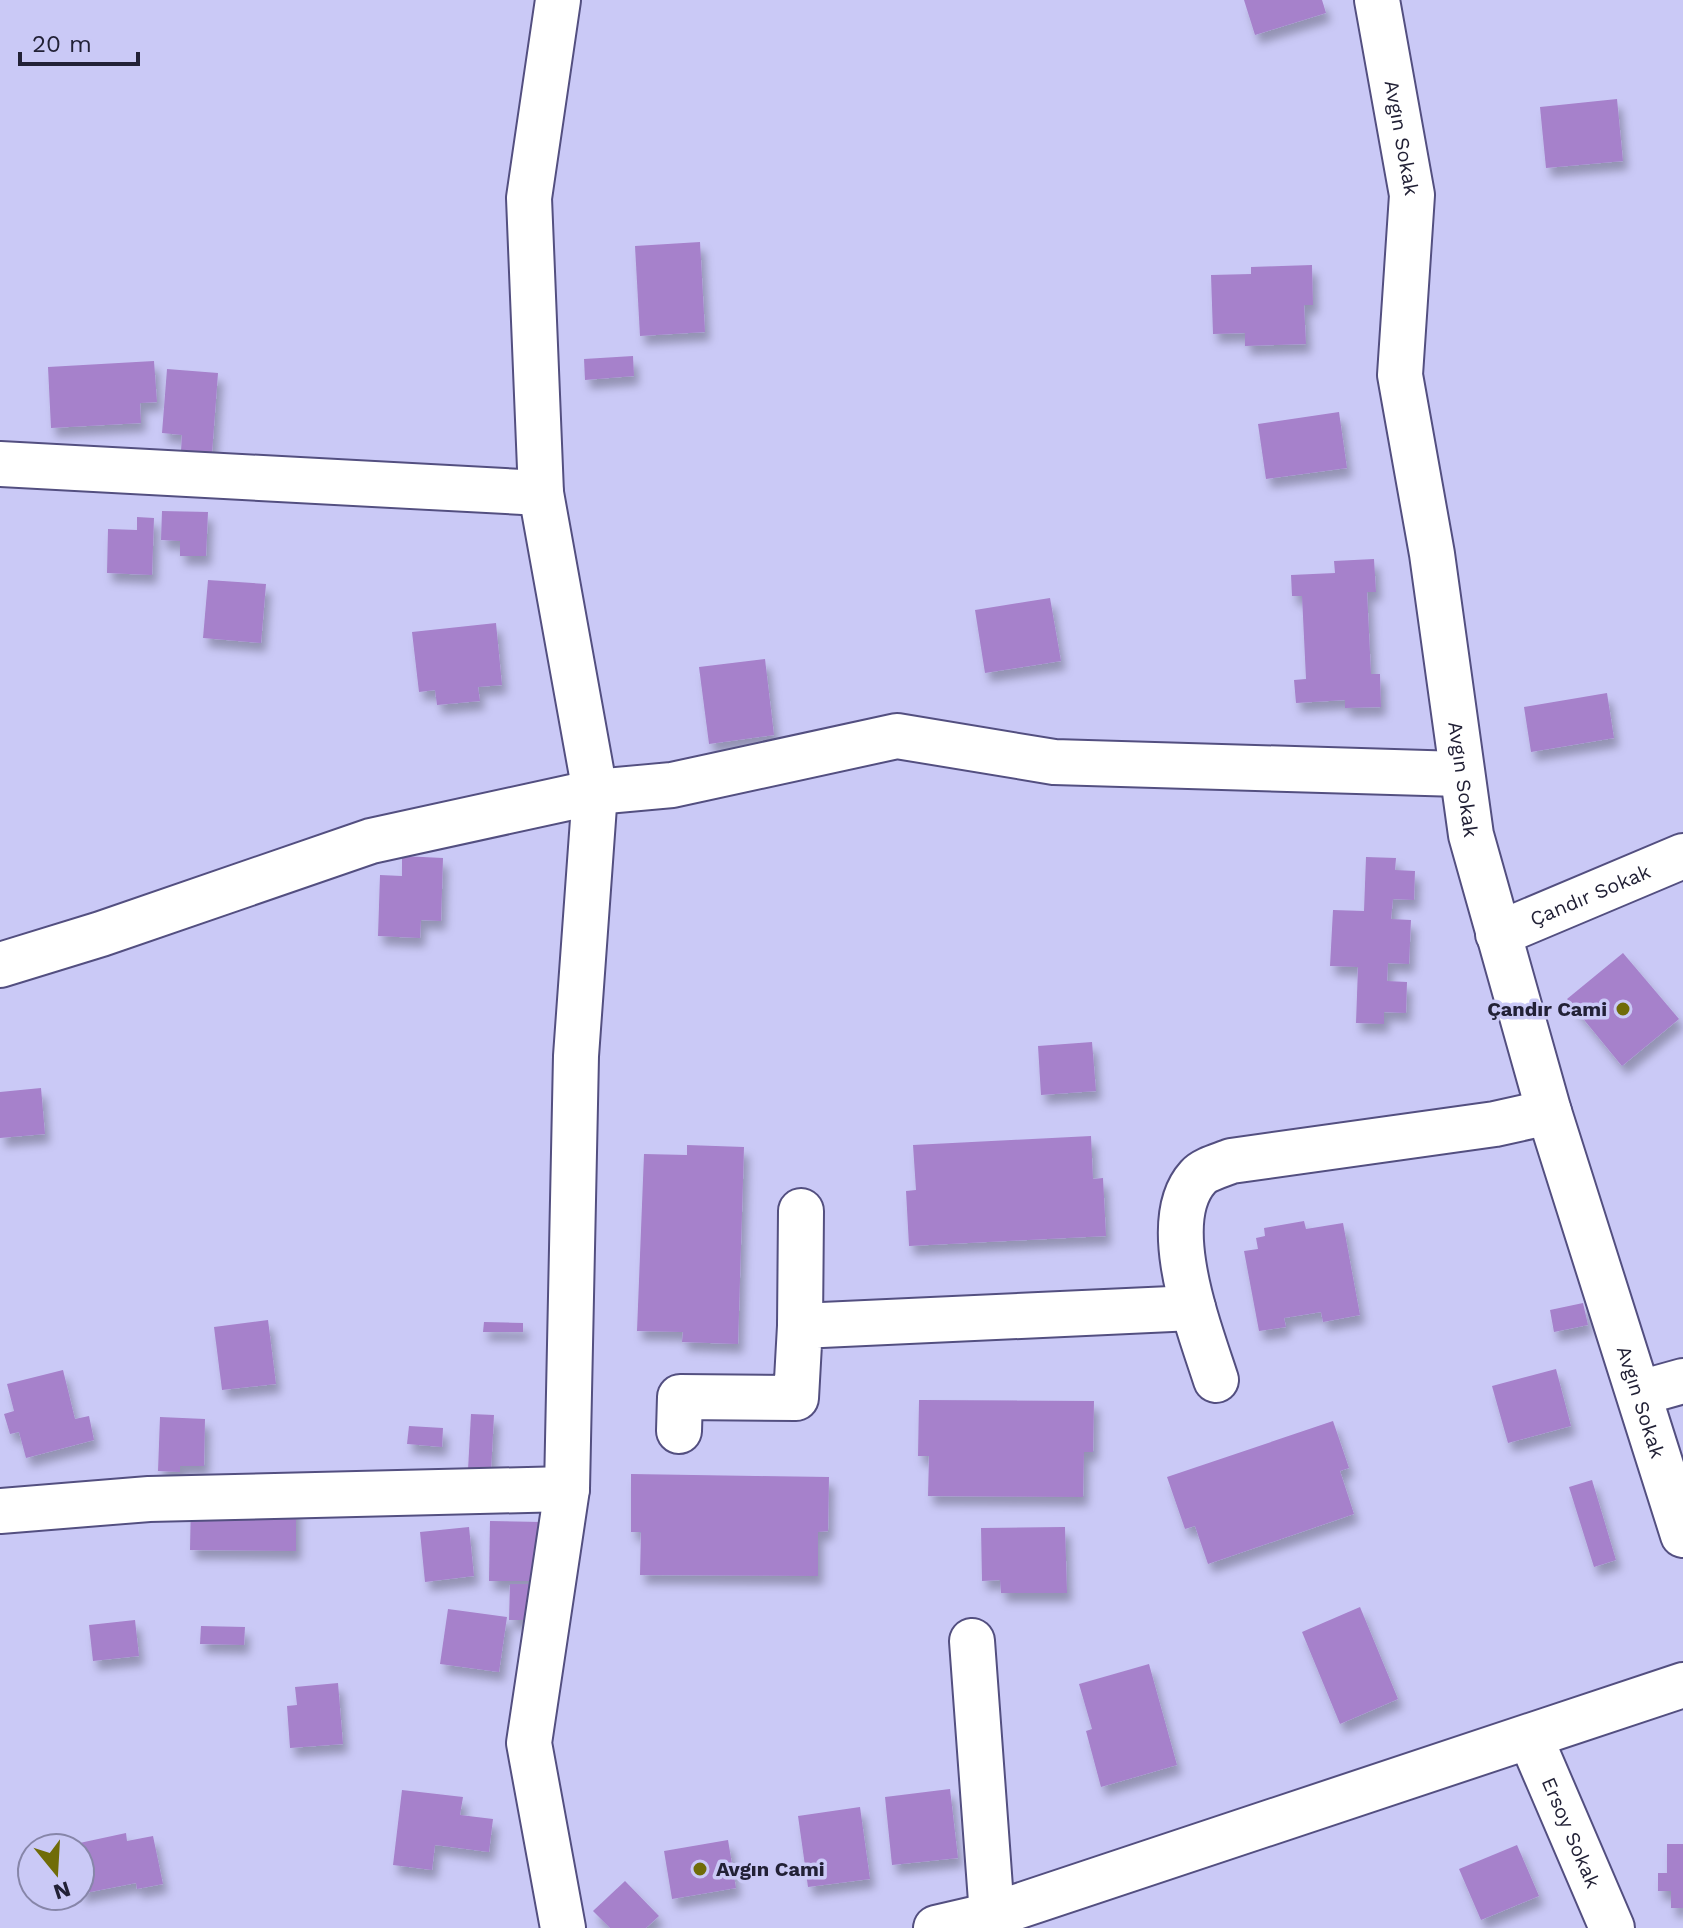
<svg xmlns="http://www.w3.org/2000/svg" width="1683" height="1928" font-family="'Work Sans',sans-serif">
  <defs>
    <filter id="shadow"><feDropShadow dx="5" dy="9" stdDeviation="4" flood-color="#0004"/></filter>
  </defs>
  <rect width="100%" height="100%" fill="#cac9f6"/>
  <!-- building -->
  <g fill="#a681cb" filter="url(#shadow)">
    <path d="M1244 0H1322L1326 13 1255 35Z"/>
    <path d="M1617 99 1623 161 1546 168 1540 107Z"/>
    <path d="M700 242 705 332 640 336 635 246Z"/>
    <path d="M1312 265 1313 305H1304L1306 344 1245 346V333L1213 334 1211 275 1251 274V267Z"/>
    <path d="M633 356 634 376 585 380 584 359Z"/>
    <path d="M154 361 157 402 140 403 141 423 51 428 48 367Z"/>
    <path d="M167 369 218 373 212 453 181 451 182 435 162 433Z"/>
    <path d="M1339 412 1347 468 1266 479 1258 424Z"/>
    <path d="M162 511 208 512 206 556H180V541L161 540Z"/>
    <path d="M137 517 154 518 152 575 107 573 108 529 137 530Z"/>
    <path d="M1374 559 1376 592H1367L1371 674H1380L1381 707 1345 708V700L1296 703 1294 680 1306 679 1302 596H1292L1291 575 1335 573 1334 561Z"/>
    <path d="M208 580 266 584 261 643 203 638Z"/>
    <path d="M1050 598 1061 661 985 673 975 610Z"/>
    <path d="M496 623 502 685 478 687 480 701 437 705 435 690 419 692 412 632Z"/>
    <path d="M765 659 774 735 709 744 699 667Z"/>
    <path d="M1607 693 1614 738 1531 752 1524 707Z"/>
    <path d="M402 856 443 858 441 921 421 920 420 938 378 936 380 875 402 876Z"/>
    <path d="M1366 857 1396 858 1395 870 1415 871 1414 900 1393 899 1391 919 1411 920 1409 964 1388 963 1387 981 1407 982 1406 1013 1384 1012V1024L1356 1023 1358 967 1330 966 1333 910 1364 911Z"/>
    <path d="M1623 953 1679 1019 1622 1066 1567 999Z"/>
    <path d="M1092 1042 1096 1091 1041 1095 1038 1046Z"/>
    <path d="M41 1088 45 1134 0 1138V1092Z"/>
    <path d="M1091 1136 1093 1179 1103 1178 1106 1236 909 1246 906 1191 916 1190 913 1145Z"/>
    <path d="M687 1145 744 1147 738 1344 682 1342 683 1332 637 1331 644 1154 687 1155Z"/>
    <path d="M1304 1221 1306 1229 1343 1223 1360 1315 1323 1322 1321 1312 1284 1318 1286 1327 1259 1331 1244 1251 1258 1249 1256 1238 1265 1236 1264 1228Z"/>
    <path d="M1583 1303 1588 1325 1554 1332 1550 1310Z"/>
    <path d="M268 1320 276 1384 222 1390 214 1327Z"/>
    <path d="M484 1322 523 1323V1332H483Z"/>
    <path d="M1556 1369 1571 1426 1508 1443 1492 1386Z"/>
    <path d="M63 1370 75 1419 89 1416 94 1440 26 1458 19 1432 10 1434 4 1414 14 1411 7 1384Z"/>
    <path d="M919 1400 1094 1401 1093 1452H1084L1083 1497 928 1496 929 1456H918Z"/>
    <path d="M471 1414 494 1415 491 1471 468 1470Z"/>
    <path d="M160 1417 205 1419 204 1466H180V1472L158 1471Z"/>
    <path d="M1333 1421 1349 1468 1340 1471 1354 1514 1208 1564 1195 1526 1185 1529 1167 1477Z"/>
    <path d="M409 1426 443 1428 442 1447 407 1444Z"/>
    <path d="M631 1474 829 1477 828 1531 818 1532V1576L640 1575 641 1532H631Z"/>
    <path d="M1592 1480 1616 1560 1594 1567 1569 1487Z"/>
    <path d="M191 1501H296V1551L190 1550Z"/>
    <path d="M490 1521 541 1522 540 1581H489Z"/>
    <path d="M469 1527 474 1576 425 1582 420 1532Z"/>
    <path d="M1065 1527 1067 1593H1001L1000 1580 982 1581 981 1528Z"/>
    <path d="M510 1584H539L538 1620H509Z"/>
    <path d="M1360 1607 1398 1699 1340 1724 1302 1632Z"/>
    <path d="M448 1609 507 1617 499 1672 440 1664Z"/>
    <path d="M135 1620 139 1656 93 1661 89 1625Z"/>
    <path d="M201 1626 245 1627 244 1645 200 1644Z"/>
    <path d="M1149 1664 1177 1765 1101 1787 1086 1731 1092 1729 1079 1684Z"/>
    <path d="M338 1683 343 1744 290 1748 287 1706 297 1705 295 1687Z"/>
    <path d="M950 1789 958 1858 892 1865 885 1797Z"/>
    <path d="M402 1790 463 1797 460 1815 493 1819 489 1852 435 1845 432 1870 393 1865Z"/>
    <path d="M860 1807 870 1879 808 1887 798 1816Z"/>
    <path d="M126 1833 127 1841 153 1836 163 1884 137 1889 136 1883 80 1894V1848L61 1847Z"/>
    <path d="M728 1840 736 1888 672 1899 664 1851Z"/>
    <path d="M1667 1844H1683V1908H1671V1891H1658V1873H1667Z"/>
    <path d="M1517 1845 1539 1896 1481 1920 1459 1869Z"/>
    <path d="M625 1881 659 1916 646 1928H610L593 1911Z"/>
  </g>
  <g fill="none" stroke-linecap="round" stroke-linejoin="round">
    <defs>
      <g id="minor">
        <path d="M558 0 529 198 541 493 595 792 576 1056 567 1489 529 1743 563 1928"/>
        <path id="s1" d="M1377 0 1412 195 1400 375 1432 554 1471 835 1549 1112 1683 1535"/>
        <path d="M0 464 541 493"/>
        <path id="s2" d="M1498 934 1683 856"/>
        <path d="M0 965 101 934 371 841 595 792 672 785 897 736 1054 762 1460 774"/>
        <path d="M800 1326 801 1211"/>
        <path d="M1216 1380C1200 1330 1157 1222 1198 1177 1205 1169 1222 1165 1231 1161L1495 1124 1549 1112"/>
        <path d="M1640 1393 1683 1381"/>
        <path d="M679 1431 680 1397 796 1398 800 1326 1193 1308"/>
        <path d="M0 1511 149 1499 567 1489"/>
        <path d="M972 1641 992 1915"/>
        <path id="s3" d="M1530 1737 1612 1928"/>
        <path d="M936 1928 992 1915 1683 1685"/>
      </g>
    </defs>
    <!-- minor casing -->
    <use href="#minor" stroke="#534f80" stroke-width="48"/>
    <!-- minor -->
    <use href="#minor" stroke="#fff" stroke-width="44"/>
  </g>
  <!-- markers -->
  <g fill="#706c08" stroke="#cac9f6" stroke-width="3">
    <circle cx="1623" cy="1009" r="8"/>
    <circle cx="700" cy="1869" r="8"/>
  </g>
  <g text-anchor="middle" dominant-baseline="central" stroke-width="7" stroke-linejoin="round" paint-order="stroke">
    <!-- street labels -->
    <g font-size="20" fill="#222136" stroke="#cac9f6">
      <text stroke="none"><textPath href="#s1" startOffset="140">Avgın Sokak</textPath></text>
      <text stroke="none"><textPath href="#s1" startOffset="788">Avgın Sokak</textPath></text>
      <text stroke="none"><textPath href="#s2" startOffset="100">Çandır Sokak</textPath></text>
      <text stroke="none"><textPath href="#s1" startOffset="1436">Avgın Sokak</textPath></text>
      <text stroke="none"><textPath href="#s3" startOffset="104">Ersoy Sokak</textPath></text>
    </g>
    <!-- poi labels -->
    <g font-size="20" font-weight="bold" fill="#222136" stroke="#cac9f6" text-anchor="end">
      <text x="1607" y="1009">Çandır Cami</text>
      <text x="716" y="1869" text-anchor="start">Avgın Cami</text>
    </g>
  </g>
  <!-- north arrow -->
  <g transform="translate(56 1872) rotate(162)"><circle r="38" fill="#cac9f6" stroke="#8786a9" stroke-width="2"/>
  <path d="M0-6L14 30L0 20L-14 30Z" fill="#706c08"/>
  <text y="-12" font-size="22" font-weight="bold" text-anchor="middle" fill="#222136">N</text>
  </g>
  <!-- scale -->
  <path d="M20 52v12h118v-12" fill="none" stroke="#222136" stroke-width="4"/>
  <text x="32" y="52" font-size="24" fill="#222136" stroke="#cac9f6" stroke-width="6" paint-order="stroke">20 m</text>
</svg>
